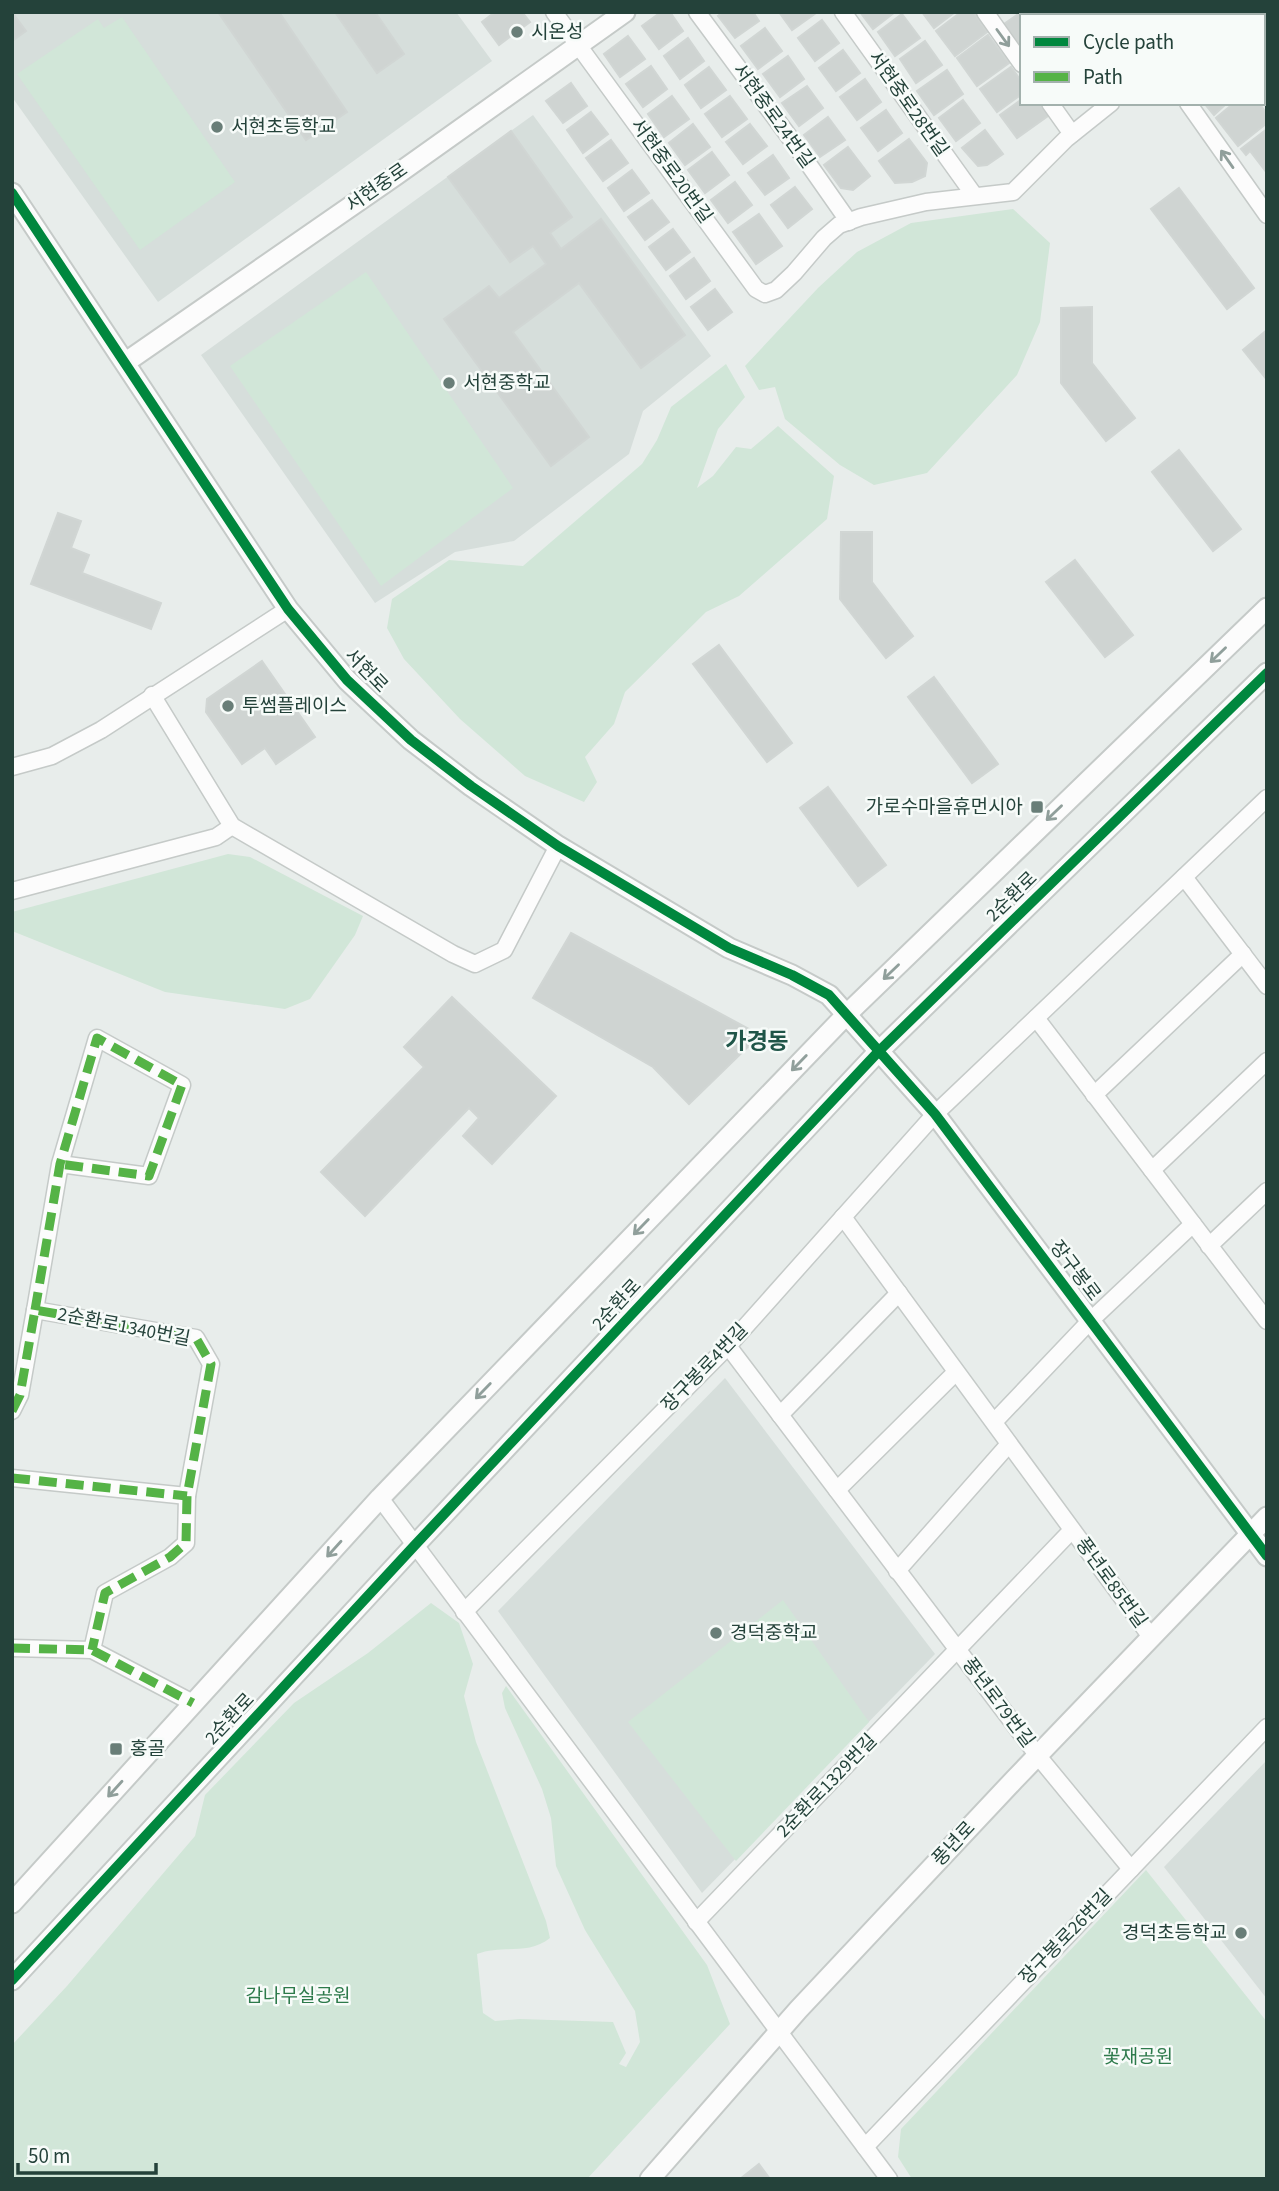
<svg xmlns="http://www.w3.org/2000/svg" width="1279" height="2191" font-family="'Source Sans 3','Noto Sans KR',sans-serif">
  <rect width="100%" height="100%" fill="#e8edeb"/>
  <!-- built -->
  <g fill="#d6dedb">
    <path d="M12 12H456L492 61 158 302 12 97Z"/>
    <path d="M533 115 711 356 643 411 629 454 514 541 455 552 375 603 201 355Z"/>
    <path d="M725 1378 935 1654 702 1893 498 1611Z"/>
    <path d="M1267 1760V1999L1164 1867Z"/>
  </g>
  <!-- green -->
  <g fill="#d1e6d8">
    <path d="M122 17 235 182 140 250 17 74 98 19 104 28Z"/>
    <path d="M1013 209 1050 243 1040 322 1017 375 927 473 874 485 840 465 785 419 775 387 759 390 745 366 818 288 857 252 911 223Z"/>
    <path d="M366 272 513 488 381 586 230 366Z"/>
    <path d="M726 364 745 397 718 429 697 488 713 476 736 447 751 449 778 426 834 476 827 519 739 596 706 612 625 692 614 724 585 757 597 782 584 802 525 776 460 719 404 659 387 628 392 599 449 560 523 566 642 464 657 440 671 407Z"/>
    <path d="M228 854 250 857 363 916 355 935 310 999 285 1009 165 992 12 931V912Z"/>
    <path d="M783 1600 869 1722 736 1861 628 1722Z"/>
    <path d="M431 1603 459 1623 473 1664 464 1696 476 1742 546 1921 550 1938C528 1956 501 1944 477 1954L483 2013 495 2021 520 2019 613 2022 626 2053 619 2064 626 2067 640 2042 635 2011 585 1930 556 1866 551 1818 542 1789 505 1708 502 1693 506 1686 707 1965 730 2024 587 2179H12V2045L67 1986 195 1836 205 1795 294 1703 368 1653Z"/>
    <path d="M1146 1870 1267 2022V2179H912L898 2157 901 2129Z"/>
  </g>
  <!-- building -->
  <g fill="#cfd4d2" stroke="#d1d6d4" stroke-width="2">
    <path d="M12 12 26 31 12 41Z"/>
    <path d="M218 12H279L347 112 306 140Z"/>
    <path d="M335 12H375L404 54 377 73Z"/>
    <path d="M495 12H522L530 22 499 45 482 22Z"/>
    <path d="M661 12H670L683 31 659 49 642 26Z"/>
    <path d="M723 12H753L759 21 735 38 718 16Z"/>
    <path d="M779 12H816V13L792 30Z"/>
    <path d="M860 12H895L873 29Z"/>
    <path d="M922 12H955L934 28Z"/>
    <path d="M961 12H973L987 32 955 56 936 31Z"/>
    <path d="M1021 12H1034L1036 16H1022L1021 49 1004 24Z"/>
    <path d="M1162 12H1188L1187 16H1164Z"/>
    <path d="M902 14 920 38 895 56 878 32Z"/>
    <path d="M822 20 839 43 815 61 798 38Z"/>
    <path d="M765 28 782 51 758 69 741 46Z"/>
    <path d="M988 35 1009 63 977 86 957 58Z"/>
    <path d="M628 36 645 59 620 77 604 54Z"/>
    <path d="M688 38 704 61 680 79 664 56Z"/>
    <path d="M925 41 942 65 916 83 900 59Z"/>
    <path d="M843 50 860 73 836 91 819 68Z"/>
    <path d="M788 56 804 79 780 97 763 74Z"/>
    <path d="M651 66 667 89 643 107 626 84Z"/>
    <path d="M709 67 726 90 701 108 685 85Z"/>
    <path d="M1011 67 1022 82V94L997 112 980 89Z"/>
    <path d="M947 70 963 94 934 115 917 91Z"/>
    <path d="M865 79 881 102 857 120 840 97Z"/>
    <path d="M571 83 587 106 563 123 546 101Z"/>
    <path d="M807 86 823 108 799 126 782 103Z"/>
    <path d="M672 96 689 119 664 137 648 114Z"/>
    <path d="M730 96 747 119 722 137 705 114Z"/>
    <path d="M1022 99V103H1039L1048 116 1017 138 1000 115Z"/>
    <path d="M963 100 980 123 956 141 939 118Z"/>
    <path d="M1204 103H1227L1214 115Z"/>
    <path d="M1234 103H1259L1267 114V123L1238 146 1216 118Z"/>
    <path d="M886 110 902 133 878 151 861 128Z"/>
    <path d="M591 112 608 134 583 153 567 130Z"/>
    <path d="M828 117 845 140 820 157 804 135Z"/>
    <path d="M693 124 710 147 685 165 669 143Z"/>
    <path d="M750 124 767 146 743 164 726 142Z"/>
    <path d="M1267 129V173L1250 151 1246 155 1241 149Z"/>
    <path d="M985 130 1003 154 987 165 978 166 962 148Z"/>
    <path d="M511 131 572 217 550 233 561 249 601 219 685 335 641 368 579 283 513 332 589 437 551 466 444 319 489 286 499 298 546 264 533 246 510 262 448 177Z"/>
    <path d="M909 139 927 163 925 176 912 182 895 183 879 161Z"/>
    <path d="M611 140 628 163 603 181 586 158Z"/>
    <path d="M848 147 870 176 853 190 841 188 824 165Z"/>
    <path d="M712 152 729 175 705 193 688 170Z"/>
    <path d="M773 155 789 178 765 195 748 173Z"/>
    <path d="M632 170 649 193 624 211 608 188Z"/>
    <path d="M735 182 752 205 728 223 711 200Z"/>
    <path d="M795 187 812 209 788 228 771 205Z"/>
    <path d="M1179 188 1254 288 1227 309 1151 209Z"/>
    <path d="M652 200 669 222 645 240 628 217Z"/>
    <path d="M759 214 782 246 756 264 733 232Z"/>
    <path d="M673 229 690 252 666 270 649 247Z"/>
    <path d="M694 258 710 281 686 299 670 276Z"/>
    <path d="M715 289 732 312 708 330 691 307Z"/>
    <path d="M1092 307V363L1135 418 1106 441 1061 383V308Z"/>
    <path d="M1267 330V380L1243 350Z"/>
    <path d="M1179 450 1241 529 1213 551 1152 472Z"/>
    <path d="M58 513 81 521 71 548 89 555 82 573 161 603 151 629 31 584Z"/>
    <path d="M841 532H872V582L913 636 886 658 840 599Z"/>
    <path d="M1075 560 1133 635 1105 657 1046 582Z"/>
    <path d="M719 645 792 743 767 762 693 664Z"/>
    <path d="M262 661 315 737 276 764 265 748 242 764 206 712 207 699Z"/>
    <path d="M934 677 998 764 972 783 908 697Z"/>
    <path d="M828 787 886 865 858 886 800 808Z"/>
    <path d="M571 933 760 1035 689 1104 653 1067 533 998Z"/>
    <path d="M452 997 556 1096 492 1164 463 1136 479 1118 469 1108 365 1216 321 1172 424 1067 404 1047Z"/>
    <path d="M759 2164 770 2179H740Z"/>
  </g>
  <g fill="none" stroke-linecap="round" stroke-linejoin="round">
    <defs>
      <g id="minor">
        <path d="M554 12 756 289 765 294 776 290 794 273 824 238 839 225 861 217 926 202 1013 192 1066 139 1111 103"/>
        <path d="M697 12 793 142 849 222"/>
        <path d="M843 12 974 195"/>
        <path d="M985 12 1022 64"/>
        <path d="M1125 12 1127 16"/>
        <path d="M1218 16 1222 12"/>
        <path d="M1050 103 1072 134"/>
        <path d="M1188 103 1267 215"/>
        <path d="M152 695 232 826 453 954 475 964 504 950 558 846"/>
        <path d="M12 767 52 756 101 730 288 609"/>
        <path d="M1184 877 1267 986"/>
        <path d="M12 891 216 837 232 826"/>
        <path d="M1036 1018 1267 1321"/>
        <path d="M1094 1095 1243 954"/>
        <path d="M1152 1170 1267 1061"/>
        <path d="M843 1217 1151 1637"/>
        <path d="M1209 1246 1267 1191"/>
        <path d="M35 1310 60 1164 97 1038 182 1085 149 1176 60 1164"/>
        <path d="M728 1346 1038 1756 1131 1869"/>
        <path d="M12 1411 20 1395 35 1310 196 1338 211 1364 187 1496 186 1543 170 1557 105 1593 92 1650"/>
        <path d="M780 1415 899 1293"/>
        <path d="M994 1422 1090 1321 1193 1224"/>
        <path d="M12 1478 187 1496"/>
        <path d="M837 1490 956 1372"/>
        <path d="M380 1498 889 2179"/>
        <path d="M897 1571 1009 1444"/>
        <path d="M464 1612 728 1346 935 1114 1267 798"/>
        <path d="M12 1648 92 1650 193 1703"/>
        <path d="M696 1922 1072 1530"/>
        <path d="M865 2147 1267 1727"/>
      </g>
      <g id="tertiary">
        <path d="M1240 12 1243 16"/>
        <path d="M1263 44 1267 49"/>
        <path d="M12 193 288 609 347 680 411 740 471 786 558 846 729 948 792 975 829 995 935 1114 1267 1556"/>
        <path d="M126 362 396 175 625 12"/>
        <path d="M12 1903 380 1498 847 1014 1267 608"/>
        <path d="M12 1980 415 1545 879 1051 1267 673"/>
        <path d="M650 2179 798 2010 1014 1780 1267 1517"/>
      </g>
    </defs>
    <!-- minor casing -->
    <use href="#minor" stroke="#c5cac8" stroke-width="19"/>
    <!-- tertiary casing -->
    <use href="#tertiary" stroke="#c5cac8" stroke-width="23"/>
    <!-- minor -->
    <use href="#minor" stroke="#fcfcfc" stroke-width="16"/>
    <!-- tertiary -->
    <use href="#tertiary" stroke="#fcfcfc" stroke-width="19"/>
    <!-- quiet -->
    <g stroke="#55b346" stroke-width="9" stroke-dasharray="18 9" stroke-linecap="butt">
      <path d="M35 1310 60 1164 97 1038 182 1085 149 1176 60 1164"/>
      <path d="M12 1411 20 1395 35 1310 196 1338 211 1364 187 1496 186 1543 170 1557 105 1593 92 1650"/>
      <path d="M12 1478 187 1496"/>
      <path d="M12 1648 92 1650 193 1703"/>
    </g>
    <defs>
      <g id="cycleway">
        <path d="M12 193 288 609 347 680 411 740 471 786 558 846 729 948 792 975 829 995 935 1114 1267 1556"/>
        <path d="M12 1980 415 1545 879 1051 1267 673"/>
      </g>
    </defs>
    <!-- cycleway casing -->
    <use href="#cycleway" stroke="#f7fbf9" stroke-width="15"/>
    <!-- cycleway -->
    <use href="#cycleway" stroke="#00873e" stroke-width="10"/>
  </g>
  <!-- one-way arrows -->
  <defs><path id="oneway-shaft" d="M-6 0H5M1.5-3L5.5 0L1.5 3" fill="none" stroke-width="1.6" stroke-linecap="round" stroke-linejoin="round" transform="scale(1.75)"/></defs>
  <g stroke="#909f9b">
    <use href="#oneway-shaft" transform="translate(1003 38) rotate(54)"/>
    <use href="#oneway-shaft" transform="translate(1227 159) rotate(-125)"/>
    <use href="#oneway-shaft" transform="translate(1218 655) rotate(136)"/>
    <use href="#oneway-shaft" transform="translate(1054 813) rotate(136)"/>
    <use href="#oneway-shaft" transform="translate(891 972) rotate(136)"/>
    <use href="#oneway-shaft" transform="translate(799 1063) rotate(134)"/>
    <use href="#oneway-shaft" transform="translate(641 1227) rotate(134)"/>
    <use href="#oneway-shaft" transform="translate(483 1391) rotate(134)"/>
    <use href="#oneway-shaft" transform="translate(334 1549) rotate(132)"/>
    <use href="#oneway-shaft" transform="translate(115 1789) rotate(132)"/>
  </g>
  <!-- markers -->
  <g fill="#697e78" stroke="#f7fbf9" stroke-width="2.5">
    <circle cx="517" cy="32" r="7"/>
    <circle cx="217" cy="127" r="7"/>
    <circle cx="449" cy="383" r="7"/>
    <circle cx="228" cy="706" r="7"/>
    <rect x="1030" y="800" width="14" height="14" rx="3.5"/>
    <circle cx="716" cy="1633" r="7"/>
    <rect x="109" y="1742" width="14" height="14" rx="3.5"/>
    <circle cx="1241" cy="1933" r="7"/>
  </g>
  <g text-anchor="middle" dominant-baseline="central" stroke-width="5" stroke-linejoin="round" paint-order="stroke">
    <!-- poi labels -->
    <g font-size="19" fill="#24423a" stroke="#f7fbf9" text-anchor="start">
      <text x="531" y="32">시온성</text>
      <text x="231" y="127">서현초등학교</text>
      <text x="463" y="383">서현중학교</text>
      <text x="242" y="706">투썸플레이스</text>
      <text x="1023" y="807" text-anchor="end">가로수마을휴먼시아</text>
      <text x="730" y="1633">경덕중학교</text>
      <text x="130" y="1749">홍골</text>
      <text x="1227" y="1933" text-anchor="end">경덕초등학교</text>
    </g>
    <!-- street labels -->
    <g font-size="19" fill="#24423a" stroke="#f7fbf9">
      <text transform="translate(908 104) rotate(55)">서현중로28번길</text>
      <text transform="translate(773 116) rotate(54)">서현중로24번길</text>
      <text transform="translate(671 171) rotate(54)">서현중로20번길</text>
      <text transform="translate(377 188) rotate(-35)">서현중로</text>
      <text transform="translate(366 671) rotate(46)">서현로</text>
      <text transform="translate(1012 897) rotate(-44)">2순환로</text>
      <text transform="translate(1075 1271) rotate(53)">장구봉로</text>
      <text transform="translate(617 1305) rotate(-47)">2순환로</text>
      <text transform="translate(124 1327) rotate(11)">2순환로1340번길</text>
      <text transform="translate(705 1368) rotate(-46)">장구봉로4번길</text>
      <text transform="translate(1111 1583) rotate(54)">풍년로85번길</text>
      <text transform="translate(998 1703) rotate(53)">풍년로79번길</text>
      <text transform="translate(230 1719) rotate(-47)">2순환로</text>
      <text transform="translate(827 1786) rotate(-46)">2순환로1329번길</text>
      <text transform="translate(954 1844) rotate(-47)">풍년로</text>
      <text transform="translate(1066 1937) rotate(-46)">장구봉로26번길</text>
    </g>
    <!-- park labels -->
    <g font-size="19" fill="#2d7a4b" stroke="#f7fbf9">
      <text x="298" y="1996">감나무실공원</text>
      <text x="1138" y="2057">꽃재공원</text>
    </g>
    <!-- quarter labels -->
    <g font-size="23" font-weight="bold" fill="#1f5548" stroke="#f7fbf9">
      <text x="757" y="1041">가경동</text>
    </g>
  </g>
  <!-- border -->
  <rect width="1279" height="2191" fill="none" stroke="#24423a" stroke-width="28"/>
  <!-- legend -->
  <rect x="1020" y="14" width="245" height="91" fill="#f7fbf9" stroke="#a3b1ad" stroke-width="2"/>
  <rect x="1034" y="37" width="35" height="10" fill="#00873e" stroke="#a3b1ad" stroke-width="2"/>
  <text x="1083" y="49" font-size="21" fill="#24423a">Cycle path</text>
  <rect x="1034" y="72" width="35" height="10" fill="#55b346" stroke="#a3b1ad" stroke-width="2"/>
  <text x="1083" y="84" font-size="21" fill="#24423a">Path</text>
  <!-- scale -->
  <path d="M18 2163v10h138v-10" fill="none" stroke="#24423a" stroke-width="3.5"/>
  <text x="28" y="2163" font-size="21" fill="#24423a" stroke="#f7fbf9" stroke-width="5" paint-order="stroke">50 m</text>
</svg>
